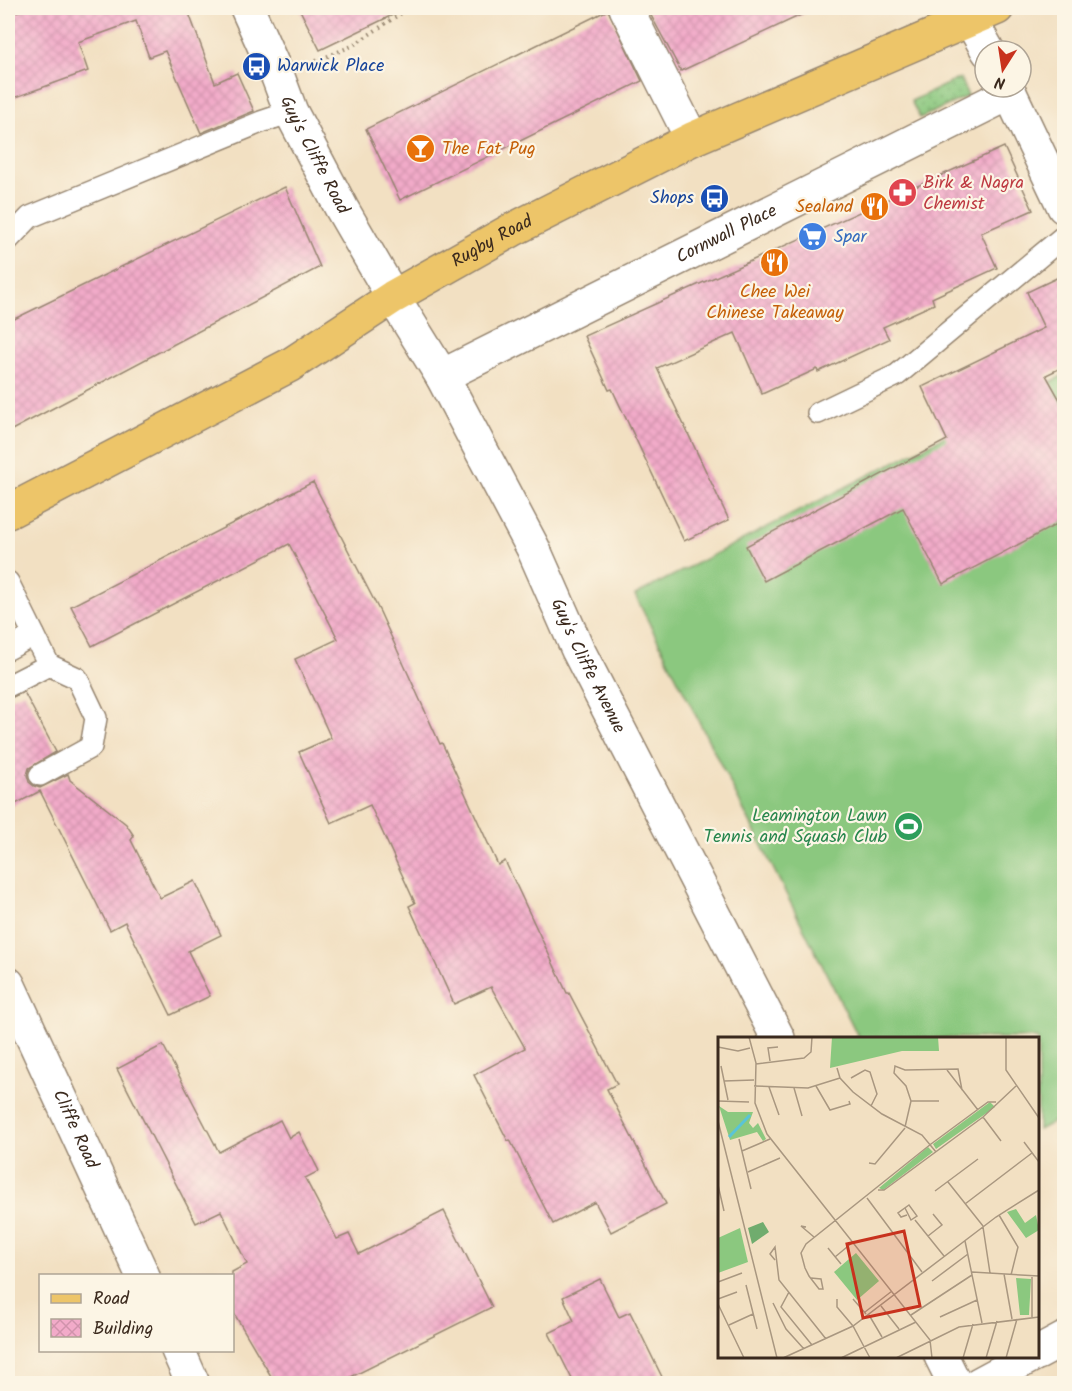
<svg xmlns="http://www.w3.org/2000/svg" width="1072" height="1391" font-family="Kalam,sans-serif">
  <defs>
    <pattern id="grass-dots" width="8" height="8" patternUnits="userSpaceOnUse" patternTransform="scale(1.5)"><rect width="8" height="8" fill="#8bc87f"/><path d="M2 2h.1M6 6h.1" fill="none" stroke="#73a367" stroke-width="1.8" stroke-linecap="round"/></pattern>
    <pattern id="building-cross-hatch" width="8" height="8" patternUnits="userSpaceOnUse" patternTransform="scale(1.5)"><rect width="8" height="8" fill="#f2abc9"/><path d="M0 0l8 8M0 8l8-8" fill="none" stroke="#d093ac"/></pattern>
  </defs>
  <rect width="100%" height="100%" fill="#fcf5e5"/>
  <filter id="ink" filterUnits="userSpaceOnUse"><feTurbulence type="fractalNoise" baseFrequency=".0167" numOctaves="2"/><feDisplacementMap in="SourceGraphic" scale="12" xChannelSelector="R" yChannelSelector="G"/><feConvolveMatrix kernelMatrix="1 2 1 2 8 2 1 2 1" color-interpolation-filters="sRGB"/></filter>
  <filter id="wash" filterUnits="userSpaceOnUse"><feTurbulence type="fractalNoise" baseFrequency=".008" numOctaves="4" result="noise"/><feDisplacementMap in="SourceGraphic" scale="24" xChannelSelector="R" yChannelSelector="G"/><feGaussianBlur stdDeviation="1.35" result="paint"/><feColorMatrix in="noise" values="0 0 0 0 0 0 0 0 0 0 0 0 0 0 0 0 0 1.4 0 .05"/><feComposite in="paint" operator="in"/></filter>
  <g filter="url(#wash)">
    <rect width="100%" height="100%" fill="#f2e0c2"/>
    <!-- grass -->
    <path fill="url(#grass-dots)" stroke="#63794e" stroke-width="1.5" d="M960 78 968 96 920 118 911 101Z"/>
    <!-- garden -->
    <path fill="#8bc87f" stroke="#63794e" stroke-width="1.5" d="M1064 375V1116L1038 1130V1038H859L635 595Z"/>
    <g id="blocks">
      <!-- building -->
      <g fill="url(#building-cross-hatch)">
        <path d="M27 8H187L215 83 237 73 254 111 201 133 165 51 149 57 136 21 78 42 88 71 8 100V15Z"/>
        <path d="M299 8H407L320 50Z"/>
        <path d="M647 8H816L681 71Z"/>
        <path d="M608 10 642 81 400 200 366 129Z"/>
        <path d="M1004 147 1033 210 981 233 997 268 932 298 934 304 883 327 889 339 818 372 817 369 762 394 735 333 657 368 729 520 684 541 612 389 609 390 584 336Z"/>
        <path d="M285 187 320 267 8 432V322Z"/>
        <path d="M1065 274V369L1063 367 1046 375 1065 409V520L943 584 903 508 764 581 746 546 947 440 922 387 1044 328 1027 292Z"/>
        <path d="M313 482 380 612 440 744 442 743 498 865 505 861 567 993H569L617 1084 607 1089 666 1204 611 1232 595 1202 553 1224 510 1140 508 1141 474 1075 525 1048 491 987 454 1004 409 906 415 903 370 805 331 823 299 752 331 738 295 659 338 639 289 544 92 646 71 606Z"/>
        <path d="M24 692 56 752 29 768 27 775 29 782 34 786 40 788 68 774 70 780 126 824 134 836 131 840 160 898 195 881 221 935 188 951 210 996 171 1015 125 922 110 930 40 791 8 808V699Z"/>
        <path d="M163 1045 219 1152 280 1120 289 1138 299 1132 319 1171 305 1178 337 1239 349 1234 359 1254 444 1211 492 1307 339 1383H275L232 1310V1272L247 1264 221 1211 196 1223 117 1069Z"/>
        <path d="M600 1279 619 1317 630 1312 665 1383H574L549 1333 574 1321 563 1297Z"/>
      </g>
    </g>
  </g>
  <g filter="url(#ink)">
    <use href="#blocks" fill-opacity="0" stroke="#968570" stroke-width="1.5"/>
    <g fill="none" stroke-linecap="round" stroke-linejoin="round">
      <defs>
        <g id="lane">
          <path d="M8 240 30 217 261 122 291 112"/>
          <path d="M818 413 897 375 1064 236"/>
          <path d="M8 582 49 665 8 686"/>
          <path d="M8 649 34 635"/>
          <path d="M40 775 91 747 96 718 77 678 49 665"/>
        </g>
        <g id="street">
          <path id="s1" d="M247 8 278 77 291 112 342 209 393 297 442 376 533 548 578 650 778 1038"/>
          <path d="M626 8 692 139"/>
          <path d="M970 19 988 51"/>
          <path d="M1007 87 1064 207"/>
          <path id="s2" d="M442 376 1010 93"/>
          <path id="s3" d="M8 984 143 1276"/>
          <path d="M178 1350 193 1384"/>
          <path d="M1038 1353 1064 1339"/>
          <path d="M941 1356 955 1384"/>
          <path d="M979 1384 1031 1356"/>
        </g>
        <g id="primary">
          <path id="s4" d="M8 512 290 365 393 297 512 230 692 139 997 8"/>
        </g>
      </defs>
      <!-- lane casing -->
      <use href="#lane" stroke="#968570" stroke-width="24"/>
      <!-- street casing -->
      <use href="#street" stroke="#968570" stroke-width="36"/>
      <!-- primary casing -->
      <use href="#primary" stroke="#968570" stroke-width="36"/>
      <!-- path -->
      <path stroke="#968570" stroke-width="4" stroke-dasharray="1.5 4.5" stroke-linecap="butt" d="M316 61 352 46 409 8"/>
      <!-- lane -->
      <use href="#lane" stroke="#fff" stroke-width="21"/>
      <!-- street -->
      <use href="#street" stroke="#fff" stroke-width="33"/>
      <!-- primary -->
      <use href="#primary" stroke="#edc569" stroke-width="33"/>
    </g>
  </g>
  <!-- icons -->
  <defs>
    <symbol id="bus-disc" viewBox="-11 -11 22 22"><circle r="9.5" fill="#1a4fb4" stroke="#fcf5e5"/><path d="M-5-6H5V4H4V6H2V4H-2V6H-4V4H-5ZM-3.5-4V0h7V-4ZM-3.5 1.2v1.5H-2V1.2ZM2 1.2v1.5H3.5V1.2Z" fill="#fff"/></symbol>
    <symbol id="bar-disc" viewBox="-11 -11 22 22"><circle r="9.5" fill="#e8710a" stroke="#fcf5e5"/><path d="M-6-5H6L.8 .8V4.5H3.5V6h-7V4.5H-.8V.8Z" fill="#fff"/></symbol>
    <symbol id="pharmacy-disc" viewBox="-11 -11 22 22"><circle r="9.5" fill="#e0444e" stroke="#fcf5e5"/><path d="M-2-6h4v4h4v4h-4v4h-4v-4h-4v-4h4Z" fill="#fff"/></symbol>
    <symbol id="restaurant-disc" viewBox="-11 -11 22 22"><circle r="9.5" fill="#e8710a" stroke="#fcf5e5"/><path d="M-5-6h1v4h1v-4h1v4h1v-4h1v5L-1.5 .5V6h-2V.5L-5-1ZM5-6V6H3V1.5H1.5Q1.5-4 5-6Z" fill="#fff"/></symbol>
    <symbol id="supermarket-disc" viewBox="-11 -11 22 22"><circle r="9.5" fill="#3f7fe0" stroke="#fcf5e5"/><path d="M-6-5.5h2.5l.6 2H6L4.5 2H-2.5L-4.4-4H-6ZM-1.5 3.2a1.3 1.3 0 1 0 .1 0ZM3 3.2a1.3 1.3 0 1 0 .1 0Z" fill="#fff"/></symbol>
    <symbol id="stadium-disc" viewBox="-11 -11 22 22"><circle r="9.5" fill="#2e9e5b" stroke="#fcf5e5"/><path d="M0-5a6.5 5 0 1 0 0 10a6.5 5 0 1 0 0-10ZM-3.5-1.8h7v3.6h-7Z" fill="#fff"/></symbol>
  </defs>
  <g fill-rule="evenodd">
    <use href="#bus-disc" x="240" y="50" width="33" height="33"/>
    <use href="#bar-disc" x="404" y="132" width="33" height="33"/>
    <use href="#pharmacy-disc" x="886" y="176" width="33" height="33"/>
    <use href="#bus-disc" x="698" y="182" width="33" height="33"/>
    <use href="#restaurant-disc" x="858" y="190" width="33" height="33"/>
    <use href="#supermarket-disc" x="796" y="220" width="33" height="33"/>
    <use href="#restaurant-disc" x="758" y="246" width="33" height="33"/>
    <use href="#stadium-disc" x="892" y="810" width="33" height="33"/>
  </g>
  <g text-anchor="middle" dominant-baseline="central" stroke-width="4.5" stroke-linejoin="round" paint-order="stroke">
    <!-- transit labels -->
    <g font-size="18" fill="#164399" stroke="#fcf5e5" text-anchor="start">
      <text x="277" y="66">Warwick Place</text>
      <text x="694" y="198" text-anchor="end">Shops</text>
    </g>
    <!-- food labels -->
    <g font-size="18" fill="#c56008" stroke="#fcf5e5" text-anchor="start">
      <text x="442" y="149">The Fat Pug</text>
      <text x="853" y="207" text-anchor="end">Sealand</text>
      <text x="775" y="292" text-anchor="middle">Chee Wei<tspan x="775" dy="21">Chinese Takeaway</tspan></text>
    </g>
    <!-- street labels -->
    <g font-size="18" fill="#3b2a1e" stroke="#fcf5e5">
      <text stroke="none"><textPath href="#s1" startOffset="162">Guy's Cliffe Road</textPath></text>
      <text stroke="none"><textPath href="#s2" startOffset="318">Cornwall Place</textPath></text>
      <text stroke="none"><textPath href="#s4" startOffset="555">Rugby Road</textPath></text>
      <text stroke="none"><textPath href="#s1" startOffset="742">Guy's Cliffe Avenue</textPath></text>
      <text stroke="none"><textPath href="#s3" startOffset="160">Cliffe Road</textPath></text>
    </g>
    <!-- health labels -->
    <g font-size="18" fill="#be3a42" stroke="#fcf5e5" text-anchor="start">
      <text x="923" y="183">Birk &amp; Nagra<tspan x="923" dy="21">Chemist</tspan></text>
    </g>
    <!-- shop labels -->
    <g font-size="18" fill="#366cbe" stroke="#fcf5e5" text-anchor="start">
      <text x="834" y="237">Spar</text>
    </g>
    <!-- leisure labels -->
    <g font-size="18" fill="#27864d" stroke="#fcf5e5" text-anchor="end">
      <text x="887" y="816">Leamington Lawn<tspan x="887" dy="21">Tennis and Squash Club</tspan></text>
    </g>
  </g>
  <!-- overview -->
  <g transform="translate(718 1037)">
    <rect width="321" height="321" fill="#f2e0c2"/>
    <path d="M272 65 277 70 218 112 215 107ZM210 110 215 115 165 153 161 151Z" fill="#8bc87f"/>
    <path d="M45 185 51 195 34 207 30 191Z" fill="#70ac6e"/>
    <path d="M22 191 30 225 0 236V201Z" fill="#8bc87f"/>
    <path d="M1 69 10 75H35L31 86 35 91 40 86 48 102 45 104 39 95 12 103ZM298 172 307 186 318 178 321 193 308 201 289 175ZM298 241 313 242 311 278H302Z" fill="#8bc87f"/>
    <path d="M114 0H220L221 14H184L112 31ZM138 216 161 244 139 263 116 235Z" fill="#8bc87f"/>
    <path fill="none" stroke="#5ac4d6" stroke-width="3" d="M11 100 32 78"/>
    <path fill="none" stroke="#a99780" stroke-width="1.5" d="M31 0 38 26 37 66 49 97 212 303 214 321M288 0V33L321 81M0 10 20 14 32 11M52 24 50 11 60 10M38 27 86 21 93 15 94 0M3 29 10 63M119 31 122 41 135 55 164 77 204 98 218 115M229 33 260 73M133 41 147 33 152 35 159 57 153 69M6 44 36 43M36 49 90 51 122 41M98 49 112 73 132 67 131 64M51 50 61 78M76 51 84 79M0 64 31 65M193 64H221M265 80 283 104M0 84 59 321M187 90 193 64 188 49 176 36 177 29 187 33 240 32 244 53M21 102 33 152M306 105 321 125M24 114 52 102M151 126 157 127 187 91M30 135 62 121M230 145 265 189M0 148 6 174M160 153H166L265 80 298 49M217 154 260 122M149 161 204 235M247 167 314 116M187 171 193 183 199 179 191 168 180 176 183 180 189 178M281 178 300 210 293 238M197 183 226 219M88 190 83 189 96 200M265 190 272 236M210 199 224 188 215 177M247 204 264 286M110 211 123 227M117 220 135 205M57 223 52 217 57 210 61 243 108 302M254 235 321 239M286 237 294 282M93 241 103 242 105 252H101L91 239 87 231 83 216 88 207 213 107 270 65H278M214 244 250 217M0 245 24 236M28 248 39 292M71 255 63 270 94 308M0 262 19 255M119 262V270L135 289 152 321M135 262 148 277M55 266 68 292 86 312M0 267 26 321M163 269 181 292M147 275 174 254M151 278 164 300M193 278 254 238M222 280 259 263M314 280V240M11 288 35 277M65 321 135 289 278 180 321 153M123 321 198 285M178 321 241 290 321 280M245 321 255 287M268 321 279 284M288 321 299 282"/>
    <path fill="#c8321e" fill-opacity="0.15" stroke="#c8321e" stroke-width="3" d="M186 194 202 269 145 281 129 207Z"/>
    <rect width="321" height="321" fill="none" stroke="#3b2a1e" stroke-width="3"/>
  </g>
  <!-- margin -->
  <rect width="1072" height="1391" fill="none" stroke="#fcf5e5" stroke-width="30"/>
  <!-- legend -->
  <rect x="39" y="1274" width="195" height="78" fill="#fcf5e5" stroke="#afa495" stroke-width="1.5"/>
  <rect x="51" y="1294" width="30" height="9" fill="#edc569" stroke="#afa495" stroke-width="1.5"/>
  <text x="93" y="1304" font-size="18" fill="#3b2a1e">Road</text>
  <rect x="51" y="1319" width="30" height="18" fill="url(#building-cross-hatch)" stroke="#afa495" stroke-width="1.5"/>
  <text x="93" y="1334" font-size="18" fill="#3b2a1e">Building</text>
  <!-- north arrow -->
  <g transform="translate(1003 69) rotate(192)"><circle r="28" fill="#fcf5e5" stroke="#afa495" stroke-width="1.5"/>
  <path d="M0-4.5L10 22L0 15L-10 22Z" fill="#c8321e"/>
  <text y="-9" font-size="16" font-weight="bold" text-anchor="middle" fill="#3b2a1e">N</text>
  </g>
</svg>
